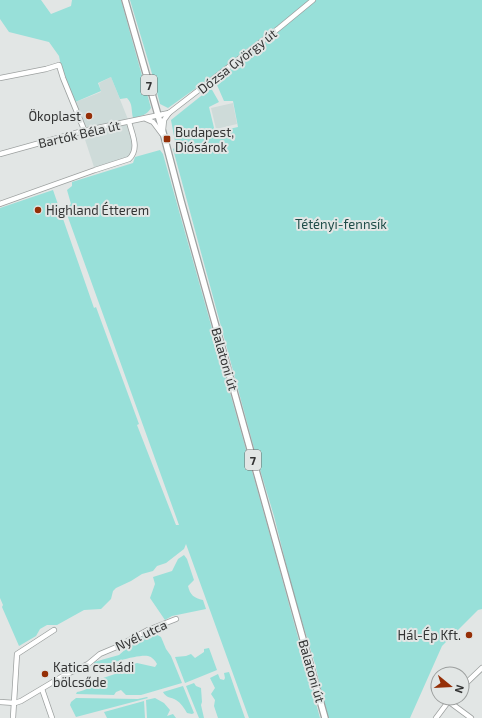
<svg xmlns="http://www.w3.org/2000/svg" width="482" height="718" font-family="'Exo 2',sans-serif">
  <rect width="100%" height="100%" fill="#e2e6e5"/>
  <!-- built -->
  <g fill="#cedbd9">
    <path d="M111 77 129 122 135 143 132 157 95 170 73 103 101 92 99 83Z"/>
    <path d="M233 103 237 124 216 129 211 108Z"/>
  </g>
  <!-- green -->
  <g fill="#98e0d9">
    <path d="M0 0H41L51 14 71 6 72 0H121L151 108C147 115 141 116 133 118 131 110 133 104 127 98L120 99 111 77 98 83 101 91 73 103 61 66 59 56 49 42 9 32 0 19Z"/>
    <path d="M130 0H482V609L478 610 442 646 410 718H328L315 664 293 592 274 516 258 463 173 149 176 147 171 120 211 88 219 102 209 107 215 132 238 127 233 101H224L213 76 168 108 160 104 153 77Z"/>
    <path d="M160 150 163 154 275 553 320 718H249L186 544 184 549 166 563 157 566 153 571 142 574 131 581 116 588 113 591 111 599 101 609 84 610 57 625H47L40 629 36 636 19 646 2 607 3 605 0 598V208L53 190 94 308 96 307 139 424 137 425 176 525H179L65 209 71 204 67 190 72 186V182L133 163 135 157Z"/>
    <path d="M184 555 187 559 194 580 188 586C190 595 194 598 203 600L206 609 172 616 165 620 150 598 155 584 153 577 172 571 178 559Z"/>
    <path d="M152 632 161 637 166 649 171 656 182 683 141 695H126L121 690 116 692 114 695 76 694 77 692C84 691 90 688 94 681L115 674 123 667 137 663 155 667 157 664C155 660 152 657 148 656 138 654 107 664 98 668L94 667V662L119 655 142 635Z"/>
    <path d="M209 648 217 670 185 683 175 657 186 656 191 654 195 658 204 652V649Z"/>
    <path d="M229 672 245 718H218L214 706 215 700 211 694 215 688 210 678 218 674 220 679 224 680 225 678 224 673Z"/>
    <path d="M194 683 196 686 201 688 202 702 201 705 204 718H199L186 686Z"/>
    <path d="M183 686 194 713 192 714 187 713C184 708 181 703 176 700 171 697 166 698 163 692Z"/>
    <path d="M147 697 148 698 76 717 70 705 71 702 76 698 138 699Z"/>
    <path d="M155 698 164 703 170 710 167 716 173 714 176 718H147L146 700Z"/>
    <path d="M144 701 145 718H107L104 712Z"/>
  </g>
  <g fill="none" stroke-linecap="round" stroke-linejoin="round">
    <defs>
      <g id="minor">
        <path d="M0 78 46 69 59 65 63 78 83 127V131"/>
        <path d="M146 119 153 122 162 134"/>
        <path d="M163 130 164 120 169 113"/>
        <path d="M0 154 83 131 169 113 279 28 313 0"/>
        <path d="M0 204 95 170 129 159C140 149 132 134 129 122"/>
        <path d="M462 687 482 668"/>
        <path d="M42 689 52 718"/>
        <path d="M448 701 471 718"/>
        <path d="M0 702 15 703 21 701 63 676 88 664 100 654 119 646 148 630 176 619"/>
        <path d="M13 718 17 654 54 630"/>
        <path d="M436 718 451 698"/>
      </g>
      <path id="major" d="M125 0 164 136 181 201 325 718"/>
    </defs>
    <!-- minor casing -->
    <use href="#minor" stroke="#9da1a0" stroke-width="6"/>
    <!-- major casing -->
    <use href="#major" stroke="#9da1a0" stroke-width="8"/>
    <!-- minor -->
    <use href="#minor" stroke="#fff" stroke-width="4.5"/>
    <!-- major -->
    <use href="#major" stroke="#fff" stroke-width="5.5"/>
  </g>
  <!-- markers -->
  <g fill="#952f07" stroke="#e2e6e5" stroke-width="1.5">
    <circle cx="89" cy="116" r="4"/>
    <rect x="163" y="135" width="8" height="8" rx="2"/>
    <circle cx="38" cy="210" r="4"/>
    <circle cx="469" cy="635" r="4"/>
    <circle cx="45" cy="674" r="4"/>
  </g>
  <g text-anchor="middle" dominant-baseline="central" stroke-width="4" stroke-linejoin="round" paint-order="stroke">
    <!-- shield labels -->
    <g fill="#e2e6e5" stroke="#686969" stroke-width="1">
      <rect x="141" y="75" width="16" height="20" rx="3"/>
      <rect x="245" y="450" width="16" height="20" rx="3"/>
    </g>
    <g font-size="12" font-weight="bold" fill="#333434">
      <text x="149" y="85">7</text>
      <text x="253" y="460">7</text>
    </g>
    <!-- street labels -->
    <g font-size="13" fill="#333434" stroke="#e2e6e5">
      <text transform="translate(237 61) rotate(-38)">Dózsa György út</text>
      <text transform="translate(79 134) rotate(-13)">Bartók Béla út</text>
      <text transform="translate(225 359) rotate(74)">Balatoni út</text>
      <text transform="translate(141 635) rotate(-25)">Nyél utca</text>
      <text transform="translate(312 671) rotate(74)">Balatoni út</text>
    </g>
    <!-- poi labels -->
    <g font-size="13" fill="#333434" stroke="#e2e6e5" text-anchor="start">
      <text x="81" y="116" text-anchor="end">Ökoplast</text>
      <text x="175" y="132">Budapest,<tspan x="175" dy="15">Diósárok</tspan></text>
      <text x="46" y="210">Highland Étterem</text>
      <text x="461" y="635" text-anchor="end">Hál-Ép Kft.</text>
      <text x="53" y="667">Katica családi<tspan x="53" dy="15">bölcsőde</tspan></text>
    </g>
    <!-- park labels -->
    <g font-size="13" fill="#1e4c48" stroke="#e2e6e5">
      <text x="341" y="224">Tétényi-fennsík</text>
    </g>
  </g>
  <!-- north arrow -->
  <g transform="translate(450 686) rotate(108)"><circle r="19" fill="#e2e6e5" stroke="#9c9f9e"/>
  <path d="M0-3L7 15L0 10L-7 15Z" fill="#952f07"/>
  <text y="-6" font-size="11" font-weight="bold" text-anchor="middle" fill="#333434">N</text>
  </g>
</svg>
